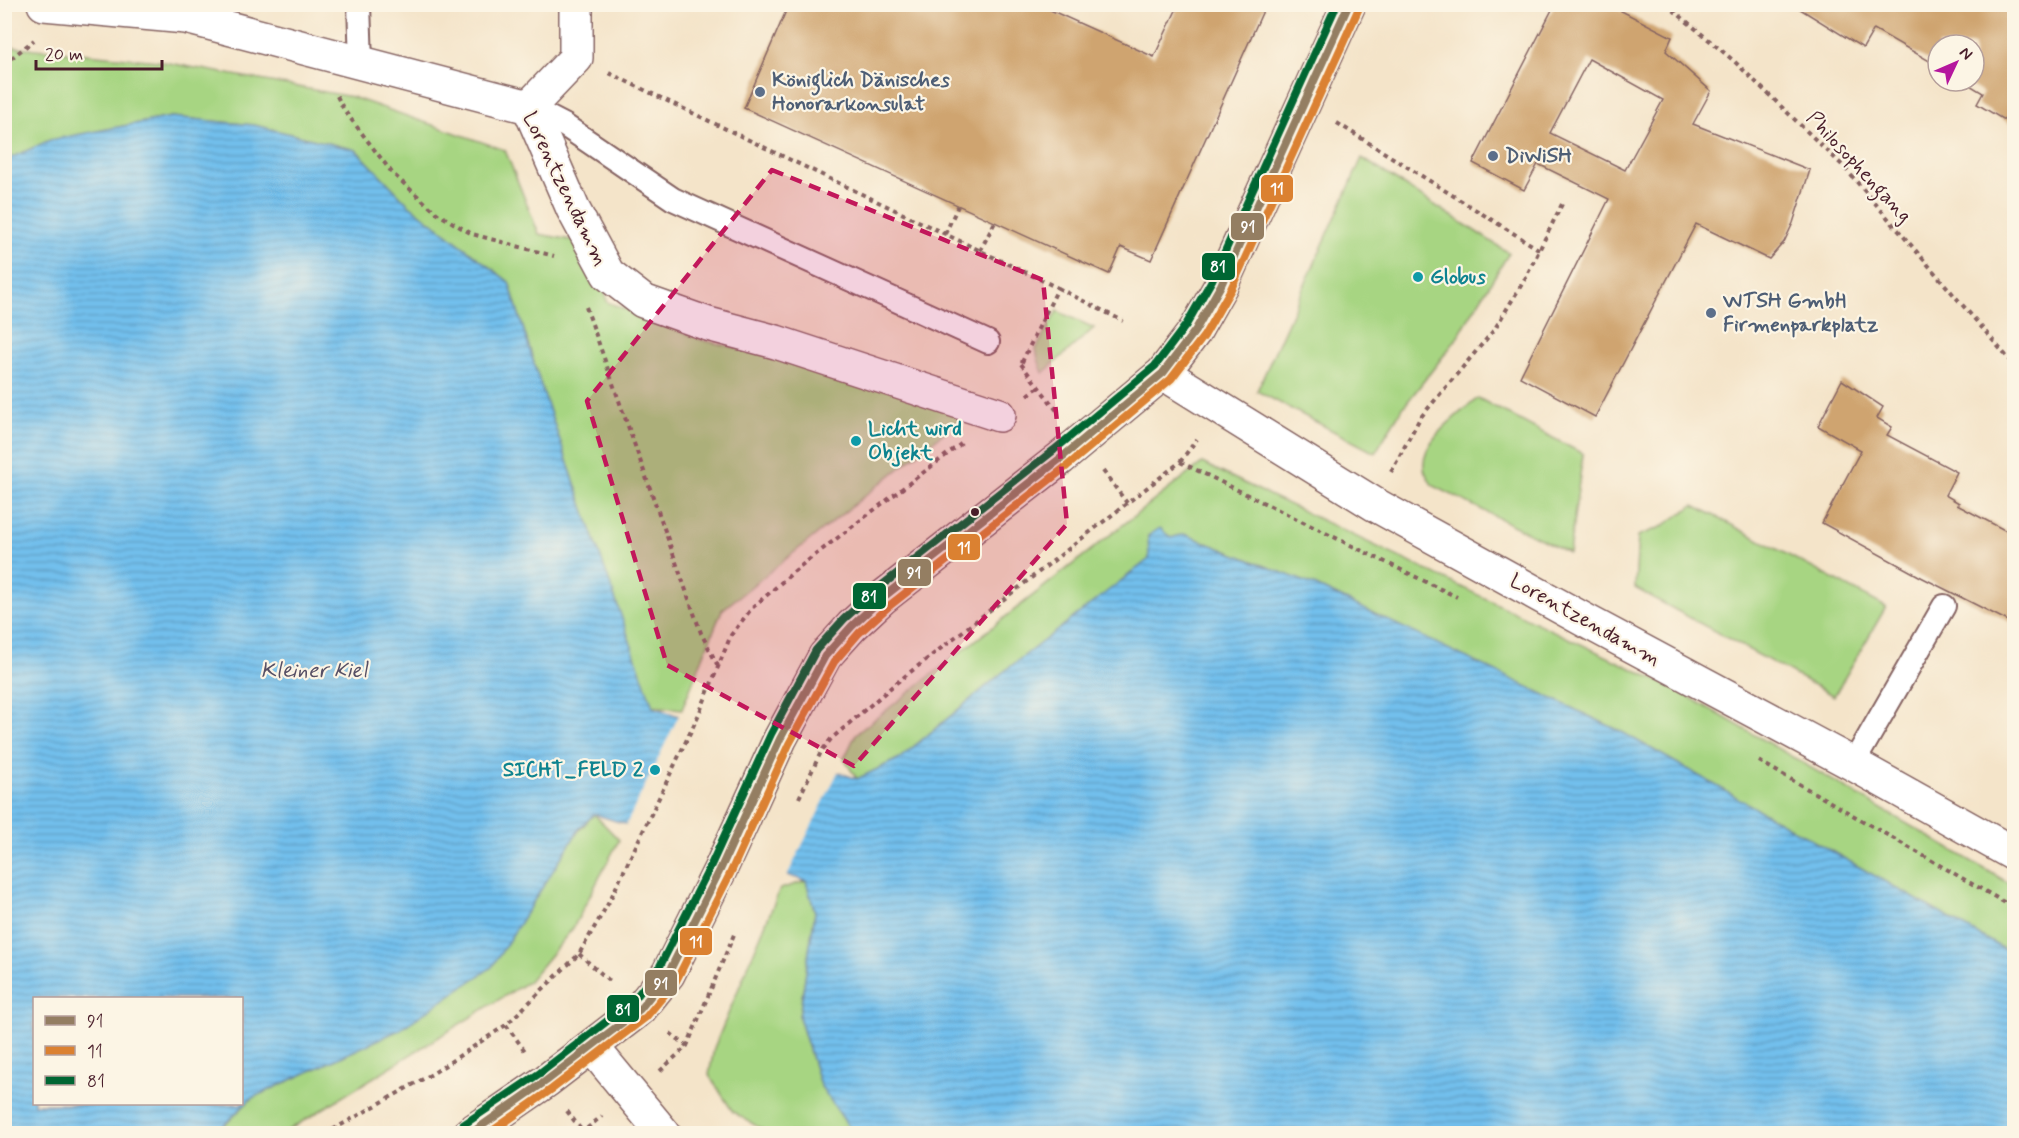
<svg xmlns="http://www.w3.org/2000/svg" width="2019" height="1138" font-family="Mynerve,sans-serif">
  <defs>
    <pattern id="water-rules" width="6" height="5" patternUnits="userSpaceOnUse" patternTransform="scale(1.5)"><rect width="6" height="5" fill="#72c0ed"/><path d="M0 2.5h6" fill="none" stroke="#609bc0"/></pattern>
  </defs>
  <rect width="100%" height="100%" fill="#fcf5e5"/>
  <filter id="ink" filterUnits="userSpaceOnUse"><feTurbulence type="fractalNoise" baseFrequency=".0167" numOctaves="2"/><feDisplacementMap in="SourceGraphic" scale="12" xChannelSelector="R" yChannelSelector="G"/><feConvolveMatrix kernelMatrix="1 2 1 2 8 2 1 2 1" color-interpolation-filters="sRGB"/></filter>
  <filter id="wash" filterUnits="userSpaceOnUse"><feTurbulence type="fractalNoise" baseFrequency=".008" numOctaves="4" result="noise"/><feDisplacementMap in="SourceGraphic" scale="24" xChannelSelector="R" yChannelSelector="G"/><feGaussianBlur stdDeviation="1.35" result="paint"/><feColorMatrix in="noise" values="0 0 0 0 0 0 0 0 0 0 0 0 0 0 0 0 0 1.4 0 .05"/><feComposite in="paint" operator="in"/></filter>
  <g filter="url(#wash)">
    <rect width="100%" height="100%" fill="#f4e4c9"/>
    <!-- green -->
    <g fill="#a7d582" stroke="#787a56" stroke-width="1.5">
      <path d="M4 46 158 61 352 97 505 150 539 234 597 245 607 302 702 340 772 356 971 411 722 610 682 709 652 706 541 386 509 282 408 204 356 150 254 125 171 117 50 140 5 161Z"/>
      <path d="M1362 158 1509 253 1455 341 1402 409 1375 453 1257 391Z"/>
      <path d="M1057 311 1094 328 1043 373 1038 359 1036 349Z"/>
      <path d="M1478 398 1583 454 1569 553 1432 485C1430 481 1427 476 1425 472 1416 443 1459 414 1478 398Z"/>
      <path d="M1202 463 1679 691 2014 886V955L1620 731 1316 586 1184 534 1171 538 1148 536 1150 559 1002 673 900 758 857 779 844 759 856 734Z"/>
      <path d="M1694 505 1886 607 1834 696 1635 588 1638 536 1661 527Z"/>
      <path d="M594 814 619 840 573 928 529 981 284 1133 216 1134 252 1098 399 1030Z"/>
      <path d="M806 881 815 912 799 1017 820 1085 853 1133H768L733 1112 709 1075 714 1048 780 889Z"/>
    </g>
    <!-- water -->
    <path fill="url(#water-rules)" stroke="#5e708c" stroke-width="1.5" fill-rule="evenodd" d="M171 117 254 125 356 150 408 204 509 282 541 386 653 707 857 779 900 758 1002 673 1149 559 1148 536 1160 528 1171 538 1184 534 1316 586 1620 731 2014 955V1133H853L820 1085 799 1017 815 912 806 881 594 814 580 828 492 967 399 1030 252 1098 216 1133H5L4 161 50 140ZM34 998H242V1104H34Z"/>
    <!-- pier -->
    <path fill="#f4e4c9" d="M680 713 839 770 786 878 625 827Z"/>
    <g id="blocks">
      <!-- building -->
      <g fill="#cfa46f" fill-rule="evenodd">
        <path d="M789 4H1037L1154 57 1179 4H1266L1151 260 1121 247 1109 274 744 108Z"/>
        <path d="M1555 4H1608L1672 37 1666 51 1711 91 1693 124 1810 170 1793 223 1784 242 1769 259 1696 224 1595 417 1520 377 1609 199 1538 164 1524 190 1473 163ZM1589 59 1663 100 1625 170 1550 133Z"/>
        <path d="M1792 4H2014V126L1977 104 1983 93 1963 81H1974V45H1938V66L1874 29 1863 48Z"/>
        <path d="M1842 380 1883 407 1877 418 1892 427 1887 435 1957 472 1945 495 1959 503 1957 505 2014 535V624L1919 576 1822 523 1861 450 1818 426Z"/>
      </g>
    </g>
  </g>
  <g filter="url(#ink)">
    <use href="#blocks" fill-opacity="0" stroke="#866462" stroke-width="1.5"/>
    <g fill="none" stroke-linecap="round" stroke-linejoin="round">
      <defs>
        <g id="service">
          <path d="M359 4 361 63"/>
          <path d="M529 107 564 125 673 199 988 342"/>
          <path d="M1853 764 1944 606"/>
        </g>
        <g id="minor">
          <path d="M44 4 186 17 529 107"/>
          <path d="M529 107 573 209 608 274 643 301 708 324 776 342 999 415"/>
          <path d="M529 107 576 58V4"/>
          <path d="M1163 373 1374 504 1588 622 1853 764 2014 854"/>
          <path d="M592 1047 664 1134"/>
        </g>
        <path id="tertiary" d="M469 1134 546 1081 640 1009 668 974 720 870 780 739 825 656 852 626 882 598 1061 458 1163 373 1195 331 1221 285 1349 4"/>
      </defs>
      <!-- service casing -->
      <use href="#service" stroke="#866462" stroke-width="26"/>
      <!-- minor casing -->
      <use href="#minor" stroke="#866462" stroke-width="36"/>
      <!-- tertiary casing -->
      <use href="#tertiary" stroke="#866462" stroke-width="36"/>
      <!-- path -->
      <g stroke="#866462" stroke-width="4" stroke-dasharray="4.5 4.5" stroke-linecap="butt">
        <path d="M1666 4 1734 61 1844 167 2014 365"/>
        <path d="M4 64 34 40"/>
        <path d="M609 73 1058 288 1021 364"/>
        <path d="M337 96 344 110 393 174 438 214 472 234 554 256"/>
        <path d="M1337 123 1540 250"/>
        <path d="M945 234 958 206"/>
        <path d="M980 251 995 222"/>
        <path d="M1058 288 1123 321"/>
        <path d="M586 307 701 633 718 666"/>
        <path d="M1021 364 1058 412"/>
        <path d="M1028 395 1040 386"/>
        <path d="M1180 462 1457 597"/>
        <path d="M1103 471 1127 503"/>
        <path d="M1391 472 1420 418 1494 330 1525 279 1563 202"/>
        <path d="M1759 761 2014 908"/>
        <path d="M799 798 821 752 831 739 895 684 1180 462 1197 439"/>
        <path d="M579 954 612 983"/>
        <path d="M506 1025 525 1051"/>
        <path d="M670 1033 687 1046"/>
        <path d="M660 1071 687 1046 735 932"/>
        <path d="M567 1111 582 1131"/>
        <path d="M325 1134 432 1074 506 1025 579 954 609 902 699 714 731 635 752 608 798 568 962 443"/>
        <path d="M580 1134 602 1116"/>
      </g>
      <!-- service -->
      <use href="#service" stroke="#fff" stroke-width="22"/>
      <!-- minor -->
      <use href="#minor" stroke="#fff" stroke-width="33"/>
      <!-- tertiary -->
      <use href="#tertiary" stroke="#fff" stroke-width="33"/>
      <defs>
        <path id="bus-1" d="M470 1134 546 1081 640 1009 668 974 720 870 780 739 825 656 852 626 882 598 1061 458 1163 373 1195 331 1221 285 1349 4"/>
        <path id="bus-2" d="M488 1134 552 1089 646 1017 676 981 730 874 789 744 834 662 859 633 889 606 1067 466 1171 379 1204 336 1231 289 1359 8"/>
        <path id="bus-3" d="M463 1125 540 1073 633 1001 659 968 711 865 771 734 816 650 844 619 876 590 1054 450 1155 366 1186 325 1212 280 1337 4"/>
      </defs>
      <!-- bus-1 casing -->
      <use href="#bus-1" stroke="#fcf5e5" stroke-width="12"/>
      <!-- bus-2 casing -->
      <use href="#bus-2" stroke="#fcf5e5" stroke-width="12"/>
      <!-- bus-3 casing -->
      <use href="#bus-3" stroke="#fcf5e5" stroke-width="12"/>
      <!-- bus-1 -->
      <use href="#bus-1" stroke="#947e62" stroke-width="8"/>
      <!-- bus-2 -->
      <use href="#bus-2" stroke="#db8131" stroke-width="8"/>
      <!-- bus-3 -->
      <use href="#bus-3" stroke="#063" stroke-width="8"/>
    </g>
  </g>
  <!-- marked area -->
  <path fill="#c2185b" fill-opacity="0.2" stroke="#c2185b" stroke-width="4.5" stroke-dasharray="12 8" stroke-linejoin="round" d="M772 170 1043 280 1067 524 854 766 667 665 587 401Z"/>
  <!-- markers -->
  <g fill="#5c6f8a" stroke="#fcf5e5" stroke-width="2">
    <circle cx="760" cy="92" r="6"/>
    <circle cx="1493" cy="156" r="6"/>
    <circle cx="1711" cy="313" r="6"/>
  </g>
  <g fill="#0f9aa8" stroke="#fcf5e5" stroke-width="2">
    <circle cx="1418" cy="277" r="6"/>
    <circle cx="856" cy="441" r="6"/>
    <circle cx="655" cy="770" r="6"/>
  </g>
  <circle fill="#4a1f2b" stroke="#fcf5e5" stroke-width="2" cx="975" cy="512" r="5"/>
  <g text-anchor="middle" dominant-baseline="central" stroke-width="4.5" stroke-linejoin="round" paint-order="stroke">
    <!-- service labels -->
    <g font-size="21" font-weight="bold" fill="#4e5e75" stroke="#fcf5e5" text-anchor="start">
      <text x="772" y="80">Königlich Dänisches<tspan x="772" dy="24">Honorarkonsulat</tspan></text>
      <text x="1505" y="156">DiWiSH</text>
      <text x="1723" y="301">WTSH GmbH<tspan x="1723" dy="24">Firmenparkplatz</tspan></text>
    </g>
    <!-- street labels -->
    <g font-size="21" fill="#4a1f2b" stroke="#fcf5e5">
      <text transform="translate(1859 167) rotate(47)">Philosophengang</text>
      <text transform="translate(565 189) rotate(64)">Lorentzendamm</text>
      <text transform="translate(1585 620) rotate(29)">Lorentzendamm</text>
    </g>
    <!-- culture labels -->
    <g font-size="21" font-weight="bold" fill="#0d838f" stroke="#fcf5e5" text-anchor="start">
      <text x="1430" y="277">Globus</text>
      <text x="868" y="429">Licht wird<tspan x="868" dy="24">Objekt</tspan></text>
      <text x="643" y="770" text-anchor="end">SICHT_FELD 2</text>
    </g>
    <!-- water labels -->
    <g font-size="22" font-style="italic" fill="#564f65" stroke="#fcf5e5">
      <text x="314" y="671">Kleiner Kiel</text>
    </g>
  </g>
  <g stroke="#fcf5e5" stroke-width="2">
    <rect x="1260" y="174" width="34" height="29" rx="6" fill="#db8131"/>
    <rect x="1230" y="212" width="35" height="29" rx="6" fill="#947e62"/>
    <rect x="1201" y="252" width="35" height="29" rx="6" fill="#063"/>
    <rect x="947" y="533" width="34" height="28" rx="6" fill="#db8131"/>
    <rect x="897" y="558" width="35" height="29" rx="6" fill="#947e62"/>
    <rect x="852" y="582" width="35" height="28" rx="6" fill="#063"/>
    <rect x="679" y="927" width="34" height="29" rx="6" fill="#db8131"/>
    <rect x="644" y="969" width="34" height="28" rx="6" fill="#947e62"/>
    <rect x="606" y="994" width="34" height="29" rx="6" fill="#063"/>
  </g>
  <g font-size="16" text-anchor="middle" font-weight="bold" fill="#fff">
    <text x="1277" y="194">11</text>
    <text x="1248" y="232">91</text>
    <text x="1218" y="272">81</text>
    <text x="964" y="553">11</text>
    <text x="914" y="578">91</text>
    <text x="869" y="602">81</text>
    <text x="696" y="947">11</text>
    <text x="661" y="989">91</text>
    <text x="623" y="1015">81</text>
  </g>
  <!-- margin -->
  <rect width="2019" height="1138" fill="none" stroke="#fcf5e5" stroke-width="24"/>
  <!-- legend -->
  <rect x="33" y="997" width="210" height="108" fill="#fcf5e5" stroke="#b59f9b" stroke-width="1.5"/>
  <rect x="45" y="1016" width="30" height="9" fill="#947e62" stroke="#b59f9b" stroke-width="1.5"/>
  <text x="87" y="1027" font-size="18" fill="#4a1f2b">91</text>
  <rect x="45" y="1046" width="30" height="9" fill="#db8131" stroke="#b59f9b" stroke-width="1.5"/>
  <text x="87" y="1057" font-size="18" fill="#4a1f2b">11</text>
  <rect x="45" y="1076" width="30" height="9" fill="#006633" stroke="#b59f9b" stroke-width="1.5"/>
  <text x="87" y="1087" font-size="18" fill="#4a1f2b">81</text>
  <!-- north arrow -->
  <g transform="translate(1956 63) rotate(46)"><circle r="28" fill="#fcf5e5" stroke="#b59f9b" stroke-width="1.5"/>
  <path d="M0-4.5L10 22L0 15L-10 22Z" fill="#b5179e"/>
  <text y="-9" font-size="16" font-weight="bold" text-anchor="middle" fill="#4a1f2b">N</text>
  </g>
  <!-- scale -->
  <path d="M36 60v9h126v-9" fill="none" stroke="#4a1f2b" stroke-width="3"/>
  <text x="45" y="60" font-size="18" fill="#4a1f2b" stroke="#fcf5e5" stroke-width="4.5" paint-order="stroke">20 m</text>
</svg>
